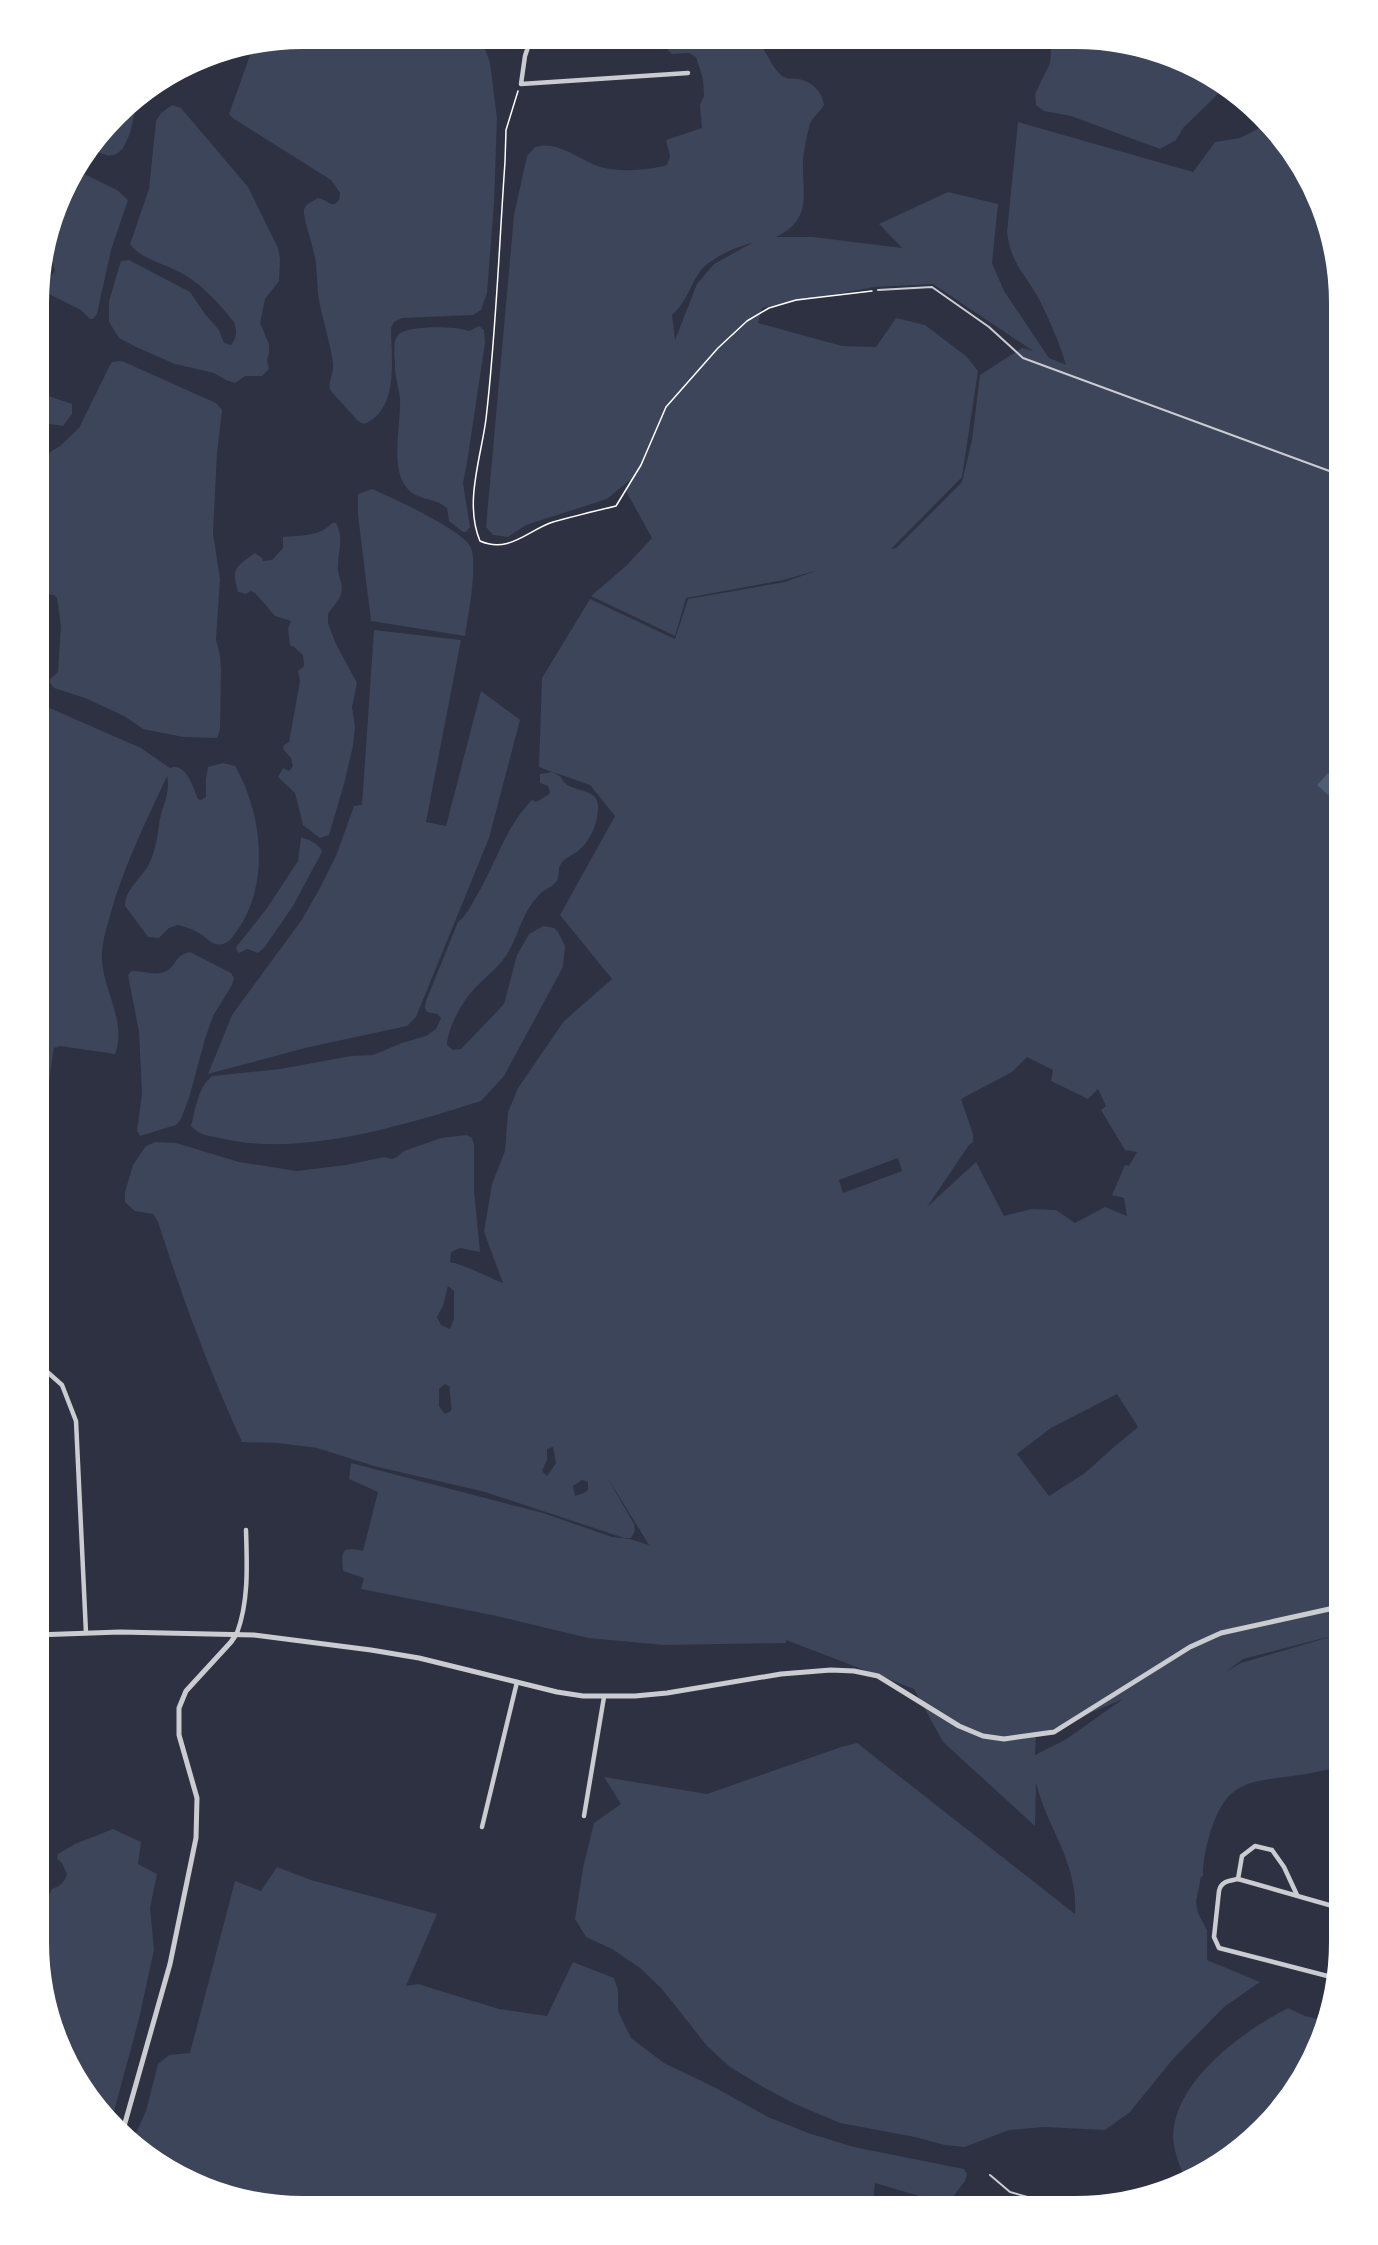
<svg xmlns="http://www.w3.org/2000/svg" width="1378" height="2245" font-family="Cabin,sans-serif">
  <rect width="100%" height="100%" fill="#2d3142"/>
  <!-- green -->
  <g fill="#3c4559" fill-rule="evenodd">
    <path d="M303 35H475L484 46 490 63 497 118 494 203 487 293 481 310 473 315 402 318 394 322 391 328C391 358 400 409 364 424L358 421 330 390C328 382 334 373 333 363 330 342 323 321 319 300 317 287 317 275 316 263 315 251 302 216 304 209 306 204 313 201 318 198 327 199 332 210 339 200L340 193 331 180 234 119 229 114 254 44Z"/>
    <path d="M663 36H760L759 43C767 52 771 66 781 75 786 80 792 78 799 79 812 82 822 91 824 105 820 112 813 117 810 124 807 135 804 149 803 161 802 195 813 219 776 237H813L902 248 879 224 948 192 998 204 992 263 1004 291 1049 358 1066 365C1060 344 1049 319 1039 299 1025 274 1010 262 1007 232L1018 122 1193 172 1215 142 1240 138 1271 122 1288 140 1323 200 1343 303V787L1328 773 1337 803 1343 796V1633L1243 1659 1227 1671 1241 1663 1343 1633V1766C1326 1770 1309 1774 1292 1776 1247 1782 1227 1782 1211 1830 1206 1846 1203 1860 1203 1876L1201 1877 1196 1902 1198 1913 1207 1930V1960L1260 1982 1224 2007 1173 2059 1130 2112 1105 2130 1044 2127 1009 2130 965 2147 945 2145 915 2137 840 2123 795 2104 763 2087 730 2067 707 2046 662 1989 640 1968 612 1949 586 1937 575 1919 583 1868 594 1823 621 1804 604 1777 707 1794 841 1747 857 1743 1075 1914C1078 1861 1048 1831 1036 1783L1035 1826 943 1742 914 1689 786 1640V1643L664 1645 588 1638 492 1615 361 1589 364 1578 343 1571C341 1550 342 1546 363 1551L378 1492 349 1479 351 1463 543 1513 612 1537 630 1539 649 1545 607 1477 634 1524 635 1531 631 1538H624L606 1532 485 1492 374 1466 317 1448 278 1443 242 1442C209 1370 182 1297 158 1222L153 1214 135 1211 125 1202V1192L133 1165 146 1146 155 1142 176 1143 239 1162 297 1171 346 1165 384 1157 392 1159 397 1157 404 1151 441 1138 467 1135 472 1138 474 1144V1190L480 1252 460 1248 451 1252 450 1262C468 1266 485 1276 503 1283L484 1232 492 1184 505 1151 508 1112 518 1088 564 1021 612 979 560 915 615 816 590 785 553 772 561 777C567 794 597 786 598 805 599 820 591 841 579 850 574 855 565 857 561 864 557 869 560 875 557 881 553 887 544 889 539 895 522 913 520 931 509 951 501 965 489 974 478 985 464 998 448 1026 447 1045L453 1050 461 1049 504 1004 517 955 529 934 543 926 554 928 558 932 565 946 563 967 504 1076 481 1101C405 1125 299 1158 220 1138 209 1136 199 1135 191 1126 196 1108 197 1089 212 1076L280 1069 351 1056 373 1055 402 1043 426 1036 436 1029 441 1018 437 1014 427 1012 425 1008 426 1001 458 922C467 915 471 905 477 895 496 863 506 826 532 800L536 802 548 795 550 792 548 786 540 783V774L552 772 539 767 542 678 590 599 675 639 688 599 785 582 818 570 784 580 686 598 675 636 591 596 627 565 652 538 626 491 630 480 607 499 526 525 508 537 493 535 486 527 514 215 527 156 535 147C559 139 582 163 605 168 623 172 649 170 667 165L670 156 666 140 702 128 700 105 704 96 703 79 696 57 689 53 672 54 665 47ZM752 243 714 264 697 284 675 340 672 315C687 302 690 285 701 270 711 258 738 246 752 243ZM933 284 1033 351 1022 348 980 375 972 440 962 482 896 548 891 549 962 477 978 371 966 356 925 325 896 318 876 347 842 346 758 323 762 308 874 287ZM1027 1057 1053 1070 1051 1081 1088 1099 1098 1089 1106 1106 1101 1110 1125 1150 1137 1152 1129 1166 1125 1165 1112 1195 1124 1198 1127 1216 1105 1207 1075 1223 1056 1210 1031 1209 1004 1216 976 1162 927 1207 969 1145 973 1142V1134L961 1099 1012 1072ZM898 1158 902 1171 843 1193 839 1180ZM448 1286 454 1291V1319L450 1329 441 1325 437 1317 443 1306ZM445 1384 450 1387C449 1395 452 1403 451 1411L445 1414 439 1406V1389ZM1117 1394 1138 1427 1114 1447 1085 1473 1049 1496 1017 1454 1051 1428ZM553 1447 556 1463 547 1476 542 1471 547 1460V1449ZM582 1480 588 1482V1490L584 1493 575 1496 573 1486ZM1123 1699 1065 1740 1035 1755 1036 1736Z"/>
    <path d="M1052 37H1111L1178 55 1227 83 1214 98 1183 128 1176 140 1160 149 1071 116 1044 111 1036 105 1035 94 1050 63Z"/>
    <path d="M138 94C135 108 131 152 113 155 105 157 97 151 90 148L126 101Z"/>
    <path d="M172 105 181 108 248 187 278 248 280 258 279 281 265 299 260 323 269 344V353L267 360 269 369 262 376H245L235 383 226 380 214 373 175 364 138 348 119 338 109 322V301L120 264 121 261 129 260 190 292 205 314 219 330 224 343 231 345C237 338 237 331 234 322 219 304 204 286 183 274 167 264 141 260 130 244L149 189 156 121 161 113Z"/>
    <path d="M74 169 117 190 128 200 111 250 97 314 93 319H90L81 310 47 293 44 285 55 271 53 263 41 255 62 184Z"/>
    <path d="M479 326 484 330 485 343 467 463 463 483 470 527 466 532H463L449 521 447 508C433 496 415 502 404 484 391 462 401 424 400 398 399 388 395 378 395 367 395 358 392 342 398 335 407 325 457 326 469 331Z"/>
    <path d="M122 361 216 403 222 410 217 453 213 533 220 579 216 640 220 655 221 669 220 730 217 738 183 737 143 729 124 716 85 698 54 688 50 683V679L58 672 61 626 57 598 54 595 36 592V477L41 474 50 452 60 446 79 428 110 365 112 362Z"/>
    <path d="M37 392 72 404V414L63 426 37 422Z"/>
    <path d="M372 489C391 497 465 531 471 548 478 566 468 616 465 636L371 621 358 515V494Z"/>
    <path d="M332 523H336C345 539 337 553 338 570 339 579 344 585 341 594 338 603 332 607 328 614V623L335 642 357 683 352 707 355 726 353 746 344 784 329 835 320 838 303 825 295 793 278 777 283 768 289 771 293 766 291 758 283 749 284 745 289 742 300 681 298 671 304 666 303 655 293 646H290L288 629 291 621 275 616 255 593 251 591 246 594 238 592C231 567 236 567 255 553L262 558 263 561 272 560 283 548V537C300 535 320 537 332 523Z"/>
    <path d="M374 630 461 640 426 822 446 826 481 691 520 720 489 838 416 1017 407 1026 305 1048 208 1074 232 1015 301 921 320 888 336 856 354 806 362 805Z"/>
    <path d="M36 702 141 748 170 768C186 762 193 787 198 799L201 800 206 797V779L208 767 223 763 235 766C262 812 270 882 239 928 234 934 231 942 223 944 212 947 207 937 199 933 192 929 185 927 178 925L169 928 159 938 148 937 125 906C125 890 140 879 148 866 155 852 157 840 159 825 161 807 171 795 167 776 146 822 123 867 110 916 106 930 101 945 102 961 104 991 127 1023 115 1054L60 1046 54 1048C50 1067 50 1095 38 1111L36 1110Z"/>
    <path d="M301 838C308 838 321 845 322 852L293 906 264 948 258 953 247 949 239 953 236 949 237 946 267 908 298 861Z"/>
    <path d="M190 952 231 973 234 978 232 985 213 1016 205 1039 189 1098 181 1119 176 1125 140 1136 137 1130 142 1094 139 1032 128 975 131 971C142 970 153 976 164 972 176 968 174 955 190 952Z"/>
    <path d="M113 1829 141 1842 138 1864 157 1874 150 1908 154 1950 139 2019 110 2126 90 2106 55 2045 35 1942V1911H40L52 1889C60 1886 64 1883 67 1874L62 1863 57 1859 58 1854 75 1844Z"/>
    <path d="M277 1867 311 1880 437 1914 406 1986 418 1984 499 2009 547 2016 573 1962 614 1978 618 1990V2011L631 2038 664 2063 714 2087 768 2117 808 2133 854 2147 964 2169 967 2174 965 2181 950 2201 926 2198 875 2183 872 2210 268 2208 200 2190 140 2155 130 2146 146 2111 158 2064 169 2055 190 2053 235 1881 261 1891Z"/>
    <path d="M1288 2008 1305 2016 1330 2022 1329 2029 1288 2105 1238 2155 1187 2185C1182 2171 1173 2151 1173 2136 1175 2080 1242 2032 1288 2008Z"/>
  </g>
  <!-- water -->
  <path fill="#4f5d75" d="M1328 773 1343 787V796L1337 803 1317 785Z"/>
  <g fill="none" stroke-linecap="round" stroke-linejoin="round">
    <!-- path -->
    <path stroke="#fff" stroke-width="1.5" d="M518 91 506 130 505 162C499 247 496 334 486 419 481 458 464 503 480 541 509 554 528 530 553 522 574 516 595 511 616 506L641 465 666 407 718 348 747 321 769 308 796 300 872 291"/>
    <!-- service -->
    <g stroke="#caccd0" stroke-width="2">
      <path d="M878 290 932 287 989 327 1023 358 1343 476"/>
      <path d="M990 2175 1010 2192 1042 2201 1039 2210"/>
    </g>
    <!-- minor -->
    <g stroke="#caccd0" stroke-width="4.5">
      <path d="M532 35 525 56 521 84 688 73"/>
      <path d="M35 1361 62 1385 76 1421 86 1633"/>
      <path d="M237 1633C249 1601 247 1564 246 1530"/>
      <path d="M584 1816 604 1697"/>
      <path d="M482 1827 517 1682"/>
      <path d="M1238 1879 1242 1856 1255 1846 1272 1850 1284 1867 1297 1895"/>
      <path d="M1339 1979 1219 1948 1214 1937 1219 1891C1221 1881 1229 1881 1238 1879L1343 1909"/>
    </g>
    <!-- tertiary -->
    <g stroke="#caccd0" stroke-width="5">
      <path d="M35 1635 120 1632 254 1635 371 1650 419 1658 557 1692 583 1696H635L667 1693 781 1674 831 1670 854 1671 878 1676 959 1726 983 1736 1004 1739 1054 1732 1190 1647 1221 1633 1343 1606"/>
      <path d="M121 2137 170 1964 196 1838 197 1798 179 1735V1708L186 1691 231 1642 237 1633"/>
    </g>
  </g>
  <!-- crop -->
  <path d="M0 0H1378V2245H0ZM303 45H1075A258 258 0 0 1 1333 303V1942A258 258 0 0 1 1075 2200H303A258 258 0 0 1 45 1942V303A258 258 0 0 1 303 45Z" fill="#fff" fill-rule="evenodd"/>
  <path fill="none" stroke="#fff" stroke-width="8" d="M303 45H1075A258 258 0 0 1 1333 303V1942A258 258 0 0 1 1075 2200H303A258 258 0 0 1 45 1942V303A258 258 0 0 1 303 45Z"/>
</svg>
